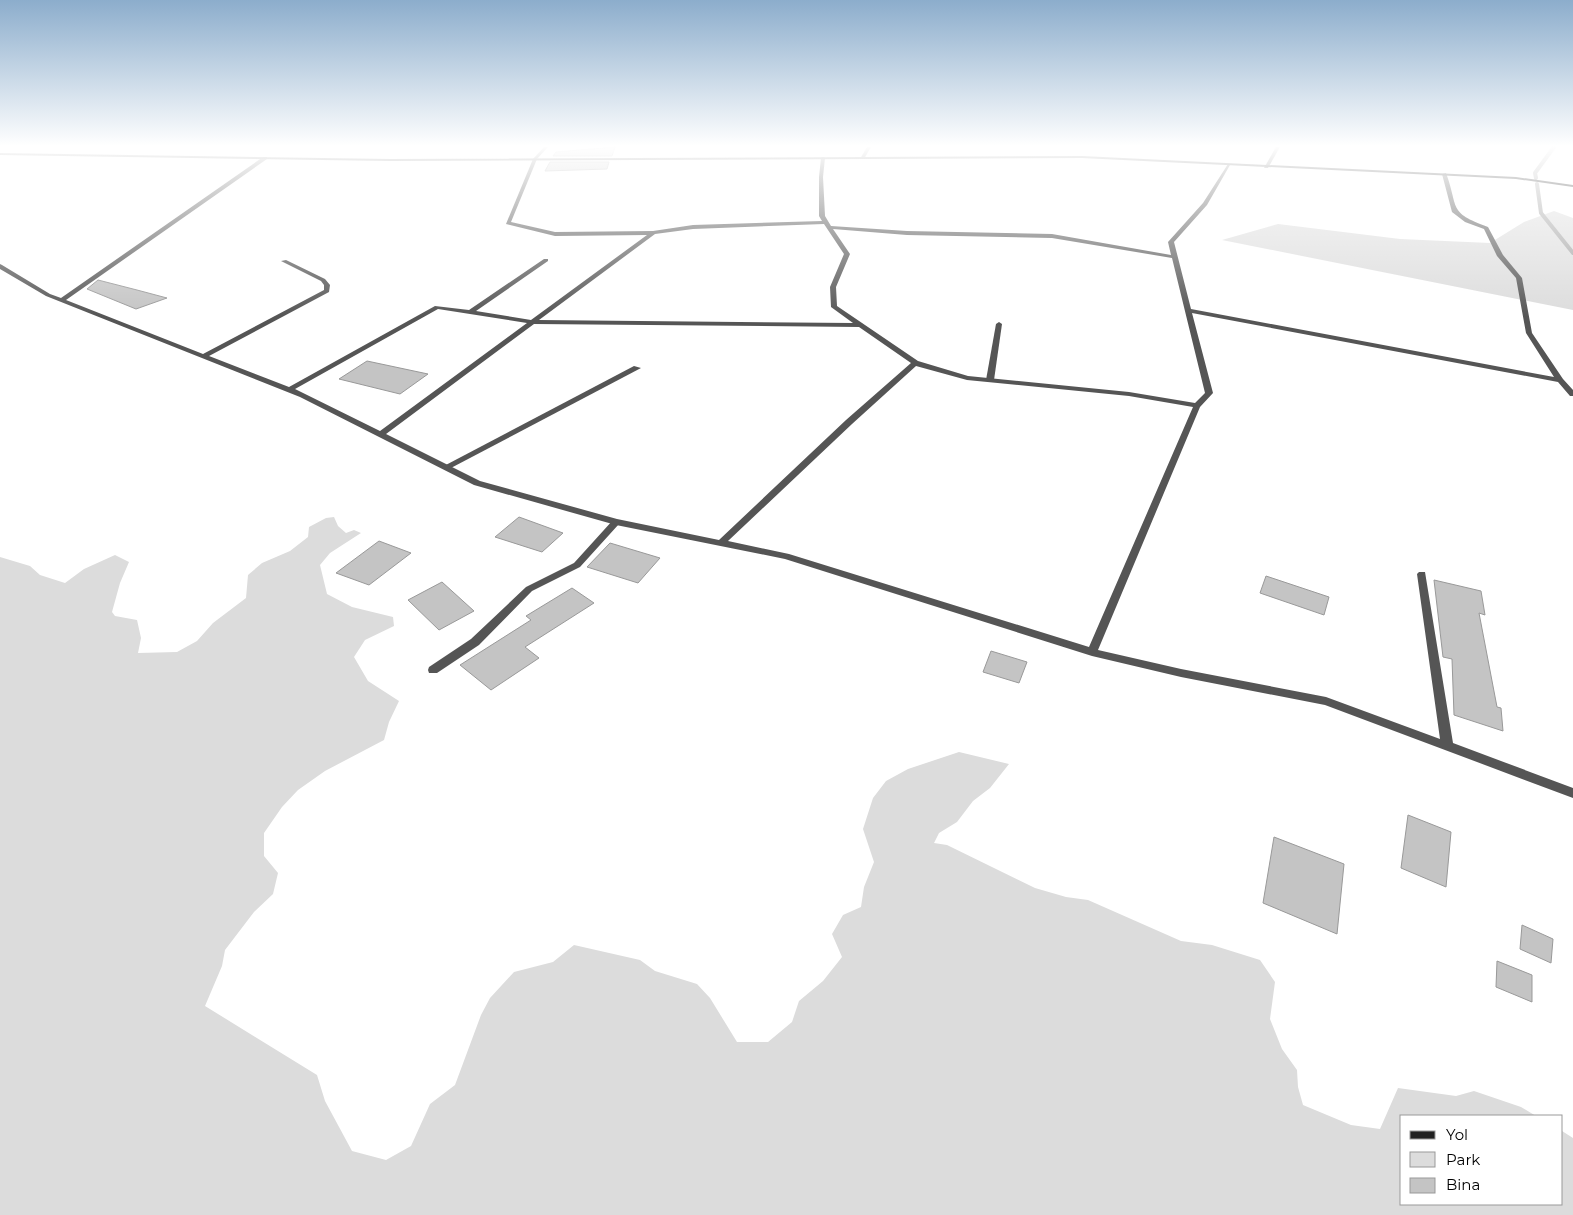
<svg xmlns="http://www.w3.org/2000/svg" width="1573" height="1215" font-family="Montserrat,sans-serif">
  <rect width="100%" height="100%" fill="#fff"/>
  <!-- green -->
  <g fill="#dcdcdc">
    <path d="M1554 211 1573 218V310L1222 240 1278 224 1400 239 1490 243 1524 222Z"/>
    <path d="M334 517 338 526 346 533 354 530 361 533 330 553 320 565 327 594 352 607 393 617 394 626 365 640 354 657 368 681 399 701 389 722 384 740 325 771 298 790 282 807 264 833V856L278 873 273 894 254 912 225 950 222 966 205 1006 317 1075 325 1101 352 1151 386 1160 411 1146 430 1104 455 1085 481 1015 490 998 514 972 553 962 574 945 640 960 655 971 697 984 710 998 737 1042H768L792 1022 799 1001 823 981 842 957 832 934 843 915 861 907 864 887 874 862 863 829 873 798 886 781 908 769 959 752 1009 764 990 788 973 801 957 822 939 833 934 843 947 845 1035 888 1066 897 1088 900 1181 941 1212 945 1260 960 1275 982 1270 1019 1282 1049 1297 1070 1298 1087 1303 1105 1351 1125 1380 1129 1398 1088 1456 1096 1474 1091 1521 1107 1536 1116H1402V1204H1562V1131L1573 1138V1215H0V557L30 566 40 575 65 583 84 569 115 555 129 562 120 583 112 612 115 616 137 620 141 638 138 653 177 652 197 641 213 623 246 598 248 575 262 563 290 551 308 537 309 527 326 518Z"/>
  </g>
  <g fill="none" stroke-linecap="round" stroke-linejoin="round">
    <!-- stream -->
    <g stroke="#a3a3a3" stroke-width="4">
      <path d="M1536 178 1535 173 1554 147"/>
      <path d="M1537 184 1541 213 1573 253"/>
    </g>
  </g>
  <!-- building -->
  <g fill="#c4c4c4" stroke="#999">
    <path d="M615 147 612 156H553L556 152Z"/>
    <path d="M550 162H609L607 169 545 171Z"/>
    <path d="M98 280 137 290 167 298 136 309 87 289Z"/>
    <path d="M367 361 428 374 400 394 339 379Z"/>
    <path d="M519 517 563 533 542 552 495 537Z"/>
    <path d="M379 541 411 553 369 585 336 573Z"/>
    <path d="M610 543 660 558 638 583 587 567Z"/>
    <path d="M1266 576 1329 597 1324 615 1260 593Z"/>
    <path d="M1434 580 1481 591 1485 615 1479 613 1497 707 1501 708 1503 731 1454 715 1452 659 1443 657Z"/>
    <path d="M442 582 474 611 439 630 408 600Z"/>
    <path d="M572 588 594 603 525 647 539 658 491 690 460 665 531 620 526 616Z"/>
    <path d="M991 651 1027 662 1019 683 983 672Z"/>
    <path d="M1408 815 1451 832 1446 887 1401 868Z"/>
    <path d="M1274 837 1344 864 1337 934 1263 903Z"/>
    <path d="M1522 925 1553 939 1551 963 1520 949Z"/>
    <path d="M1497 961 1532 975V1002L1496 987Z"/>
  </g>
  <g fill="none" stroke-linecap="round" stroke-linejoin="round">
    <!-- lane -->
    <g fill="#555" fill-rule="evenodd">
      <path d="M999 322 1002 324 994 380 990 382 986 380 996 324Z"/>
      <path d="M634 366 641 368 449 469H446L442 467Z"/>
      <path d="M616 519 620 522 619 524 580 567 532 591 479 645 437 673H429L428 670 429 667 471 639 526 587 574 563 613 520Z"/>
    </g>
    <!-- street -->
    <g fill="#555" fill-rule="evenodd">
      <path d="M544 147H548L537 159 511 222 555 232 653 231 693 225 822 221 819 216V177L821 158 823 157 825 158 823 177 825 216 831 226 907 231 1052 234 1171 255 1168 242 1203 203 1228 164 1230 165 1207 205 1174 242 1191 309 1554 377 1526 333 1516 278 1497 256 1484 229 1465 222 1452 212 1442 174 1446 173C1459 208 1447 212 1488 227L1503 255 1522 278 1532 333 1563 379 1573 390V396H1570L1558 382 1192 313 1213 393 1200 407 1098 650 1181 669 1326 697 1440 739 1417 574 1419 572H1425L1453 743 1573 788V798L1325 705 1181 677 1092 656 785 559 616 525 474 485 300 397 46 296 0 269V264L2 265 50 294 61 298 263 157H267V159L66 300 203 354 324 290V285L321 281 281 261 286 260 325 279 330 285 329 292 209 356 289 387 435 306 469 310 544 259H548V261L476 311 531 320 647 235 555 236 506 224 533 159ZM824 224 844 254 830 287 831 307 853 323 539 320 655 234 693 229ZM833 229 907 235 1052 238 1172 258 1205 393 1195 403 1129 392 968 376 918 361 837 306 836 287 850 254ZM438 309 527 323 380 431 295 389ZM534 324 859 327 911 363 846 420 719 540 617 519 480 481 386 434ZM916 366 967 380 1129 396 1193 407 1089 647 789 554 728 541 852 424Z"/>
      <path d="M867 147H871L864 159H860Z"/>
      <path d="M1276 147H1280L1268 168H1264Z"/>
    </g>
    <!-- secondary -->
    <path fill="#222" fill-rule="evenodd" d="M0 153 391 159 1082 156 1516 177 1573 185V187L1516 179 1082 158 391 161 0 155Z"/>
  </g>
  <!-- sky -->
  <linearGradient id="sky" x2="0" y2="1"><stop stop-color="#8cadcc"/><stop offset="0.46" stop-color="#fff"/><stop offset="1" stop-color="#fff" stop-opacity="0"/></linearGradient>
  <rect width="1573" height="317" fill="url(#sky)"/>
  <!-- legend -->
  <rect x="1400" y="1115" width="162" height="90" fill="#ffffff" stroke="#999999"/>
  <rect x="1410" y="1131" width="25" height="8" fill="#222222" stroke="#999999"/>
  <text x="1446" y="1140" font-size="15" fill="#000000">Yol</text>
  <rect x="1410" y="1152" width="25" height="15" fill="#dcdcdc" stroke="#999999"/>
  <text x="1446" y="1165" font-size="15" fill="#000000">Park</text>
  <rect x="1410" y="1178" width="25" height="15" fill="#c4c4c4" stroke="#999999"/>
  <text x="1446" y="1190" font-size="15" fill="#000000">Bina</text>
</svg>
